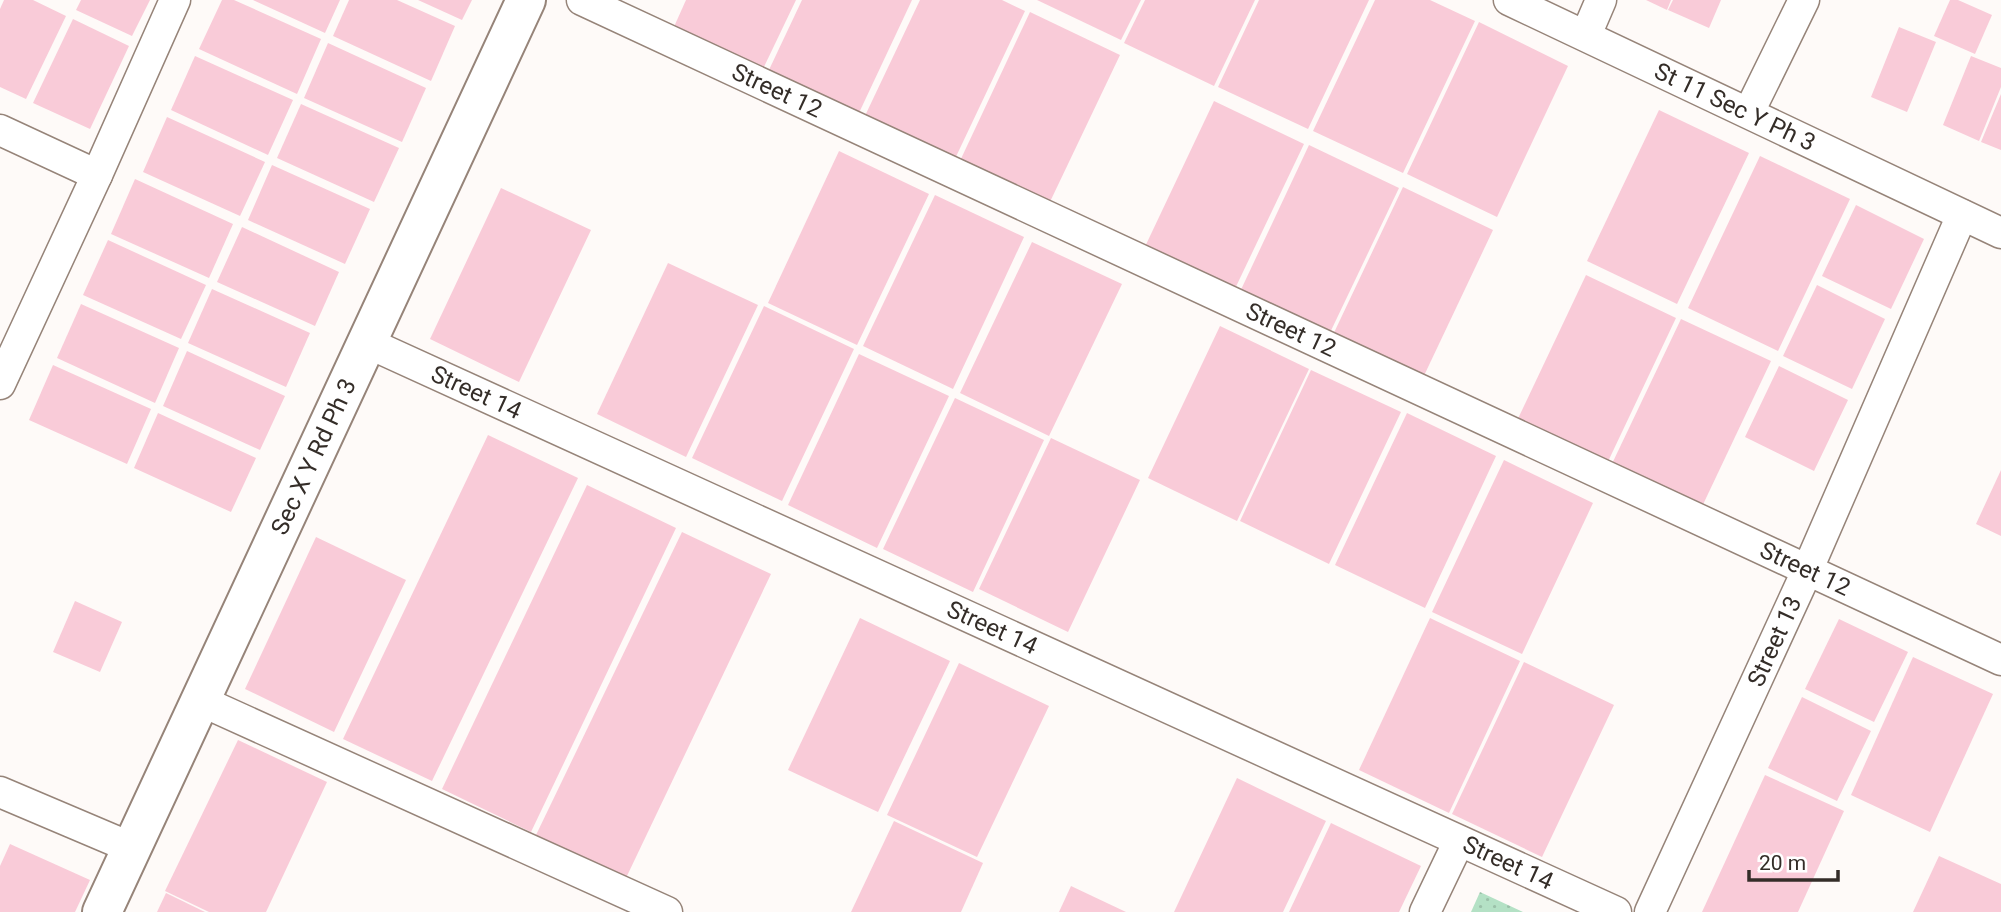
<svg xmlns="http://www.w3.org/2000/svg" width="2001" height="912" font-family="Roboto,sans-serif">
  <defs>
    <pattern id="park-dots" width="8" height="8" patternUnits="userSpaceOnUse" patternTransform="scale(1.75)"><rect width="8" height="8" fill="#b4e1c5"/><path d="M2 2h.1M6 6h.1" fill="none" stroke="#9bc1a9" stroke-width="1.8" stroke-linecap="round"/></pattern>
  </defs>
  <rect width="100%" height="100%" fill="#fefaf8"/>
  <!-- park -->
  <path fill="url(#park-dots)" d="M1480 892 1523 912H1471Z"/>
  <!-- building -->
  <g fill="#f9cbd8">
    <path d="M4 0H33L66 16 26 99 0 87V9Z"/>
    <path d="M81 0H150L132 36 76 10Z"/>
    <path d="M222 0H234L321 39 297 94 199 49Z"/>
    <path d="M253 0H340L325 33Z"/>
    <path d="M349 0H397L455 26 431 81 333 36Z"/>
    <path d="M418 0H472L462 20Z"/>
    <path d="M686 0H796L762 71 673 29Z"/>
    <path d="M802 0H912L858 115 768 72Z"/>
    <path d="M920 0H1002L1025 11 953 163 863 120Z"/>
    <path d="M1037 0H1141L1121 40Z"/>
    <path d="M1145 0H1255L1214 86 1124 43Z"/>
    <path d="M1259 0H1369L1308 129 1218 87Z"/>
    <path d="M1375 0H1430L1475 21 1403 173 1313 131Z"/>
    <path d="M1646 0H1671L1667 10Z"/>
    <path d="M1673 0H1721L1709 28 1668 10Z"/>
    <path d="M1950 0H1958L1992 15 1975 54 1934 36Z"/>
    <path d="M1030 12 1120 55 1048 206 959 163Z"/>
    <path d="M73 19 129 46 90 129 33 103Z"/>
    <path d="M1479 22 1568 66 1497 217 1407 174Z"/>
    <path d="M1899 27 1936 42 1907 112 1871 97Z"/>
    <path d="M328 43 426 88 402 142 304 98Z"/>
    <path d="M195 56 293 100 268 155 171 110Z"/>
    <path d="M1971 56 2001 68V87L1979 141 1943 125Z"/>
    <path d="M2001 94V150L1981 142Z"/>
    <path d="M1214 101 1304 144 1232 295 1142 253Z"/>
    <path d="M301 104 399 148 374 202 277 158Z"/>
    <path d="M1659 110 1749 153 1677 304 1587 261Z"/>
    <path d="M167 117 265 162 240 216 143 172Z"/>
    <path d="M1309 145 1399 188 1327 339 1238 296Z"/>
    <path d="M839 151 929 194 857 345 768 303Z"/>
    <path d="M1760 156 1850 199 1778 351 1688 308Z"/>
    <path d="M272 165 370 209 345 264 248 220Z"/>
    <path d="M135 179 233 224 209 278 111 234Z"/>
    <path d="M1403 187 1493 230 1421 382 1331 339Z"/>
    <path d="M501 188 591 230 519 382 430 339Z"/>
    <path d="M935 195 1024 237 953 389 863 346Z"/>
    <path d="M1856 205 1924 239 1891 309 1822 276Z"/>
    <path d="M242 227 339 272 315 326 217 282Z"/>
    <path d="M108 240 206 285 181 339 83 295Z"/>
    <path d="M1032 242 1122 284 1049 436 960 393Z"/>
    <path d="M668 263 758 305 686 457 597 414Z"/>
    <path d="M1586 275 1676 318 1604 470 1514 427Z"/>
    <path d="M1817 285 1885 319 1852 389 1783 356Z"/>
    <path d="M212 289 310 333 286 387 188 343Z"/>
    <path d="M81 304 179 348 155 403 57 358Z"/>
    <path d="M764 306 854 349 782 501 692 458Z"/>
    <path d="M1681 319 1771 361 1699 513 1609 470Z"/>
    <path d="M1220 326 1309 369 1237 521 1148 478Z"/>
    <path d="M187 351 285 396 260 450 163 406Z"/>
    <path d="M859 354 949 396 877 548 788 505Z"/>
    <path d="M53 365 151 409 127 464 29 420Z"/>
    <path d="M1779 366 1848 400 1814 471 1745 437Z"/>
    <path d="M1311 370 1401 412 1329 564 1240 521Z"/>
    <path d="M955 398 1044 440 973 592 883 549Z"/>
    <path d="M158 413 256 458 231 512 134 468Z"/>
    <path d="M1407 413 1496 456 1425 608 1335 565Z"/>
    <path d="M488 435 578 478 432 781 343 739Z"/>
    <path d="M1051 438 1140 480 1068 632 979 589Z"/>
    <path d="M1504 460 1593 503 1522 654 1432 612Z"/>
    <path d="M2001 470V536L1976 524Z"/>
    <path d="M587 485 676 528 531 832 442 789Z"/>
    <path d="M682 532 771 574 626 878 536 835Z"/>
    <path d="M316 537 406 580 334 732 245 689Z"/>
    <path d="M75 601 122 622 100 672 53 652Z"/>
    <path d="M860 618 950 661 878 812 788 770Z"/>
    <path d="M1430 618 1520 661 1449 813 1359 770Z"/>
    <path d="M1839 619 1908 652 1874 722 1805 689Z"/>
    <path d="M1913 657 1993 694 1930 832 1851 795Z"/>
    <path d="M1524 662 1614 705 1542 857 1452 814Z"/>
    <path d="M959 663 1049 706 977 857 887 815Z"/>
    <path d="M1802 697 1871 731 1837 801 1768 768Z"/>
    <path d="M238 740 327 782 266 912H209L165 891Z"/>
    <path d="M1765 775 1844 811 1798 912H1702Z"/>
    <path d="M1237 778 1326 821 1283 912H1174Z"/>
    <path d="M894 821 983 863 961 912H851Z"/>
    <path d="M1331 823 1421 866 1399 912H1289Z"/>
    <path d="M10 844 90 880 75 912H0V866Z"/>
    <path d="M1939 856 2001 884V912H1913Z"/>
    <path d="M1071 886 1126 912H1059Z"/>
    <path d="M166 893 205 912H157Z"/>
  </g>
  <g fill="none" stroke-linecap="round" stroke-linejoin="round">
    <defs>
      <g id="street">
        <path id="s1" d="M582 0 2001 660"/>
        <path id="s2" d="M1509 0 2001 233"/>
        <path d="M1586 35 1601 0"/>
        <path d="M1749 112 1804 0"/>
        <path d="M0 130 97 175"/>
        <path id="s3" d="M368 343 1616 912"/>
        <path d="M0 384 97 175 175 0"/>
        <path d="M199 700 667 912"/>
        <path d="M0 792 132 848"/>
        <path d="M1425 912 1459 841"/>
        <path id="s4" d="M1650 912 1807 571 1962 215"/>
      </g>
      <g id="secondary">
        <path id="s5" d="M102 912 526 0"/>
      </g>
    </defs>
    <!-- street casing -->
    <use href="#street" stroke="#968479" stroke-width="33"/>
    <!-- secondary casing -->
    <use href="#secondary" stroke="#968479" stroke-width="42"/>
    <!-- street -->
    <use href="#street" stroke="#fff" stroke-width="30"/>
    <!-- secondary -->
    <use href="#secondary" stroke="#fff" stroke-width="38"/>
  </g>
  <g text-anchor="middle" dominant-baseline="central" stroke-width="5" stroke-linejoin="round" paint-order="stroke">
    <!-- street labels -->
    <g font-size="24" fill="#342d28" stroke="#fff">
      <text stroke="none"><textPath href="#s1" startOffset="215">Street 12</textPath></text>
      <text stroke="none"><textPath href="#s2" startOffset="250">St 11 Sec Y Ph 3</textPath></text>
      <text stroke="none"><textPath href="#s1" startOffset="782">Street 12</textPath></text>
      <text stroke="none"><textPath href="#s3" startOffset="119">Street 14</textPath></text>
      <text stroke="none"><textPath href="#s5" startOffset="502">Sec X Y Rd Ph 3</textPath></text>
      <text stroke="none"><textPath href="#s1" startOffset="1349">Street 12</textPath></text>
      <text stroke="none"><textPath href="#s3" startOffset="686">Street 14</textPath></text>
      <text stroke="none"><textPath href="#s4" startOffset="298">Street 13</textPath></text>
      <text stroke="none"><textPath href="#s3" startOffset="1253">Street 14</textPath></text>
    </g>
  </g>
  <!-- scale -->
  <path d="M1749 870v10h89v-10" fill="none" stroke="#342d28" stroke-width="3.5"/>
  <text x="1759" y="870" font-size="21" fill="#342d28" stroke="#ffffff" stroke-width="5" paint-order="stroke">20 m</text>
</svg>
